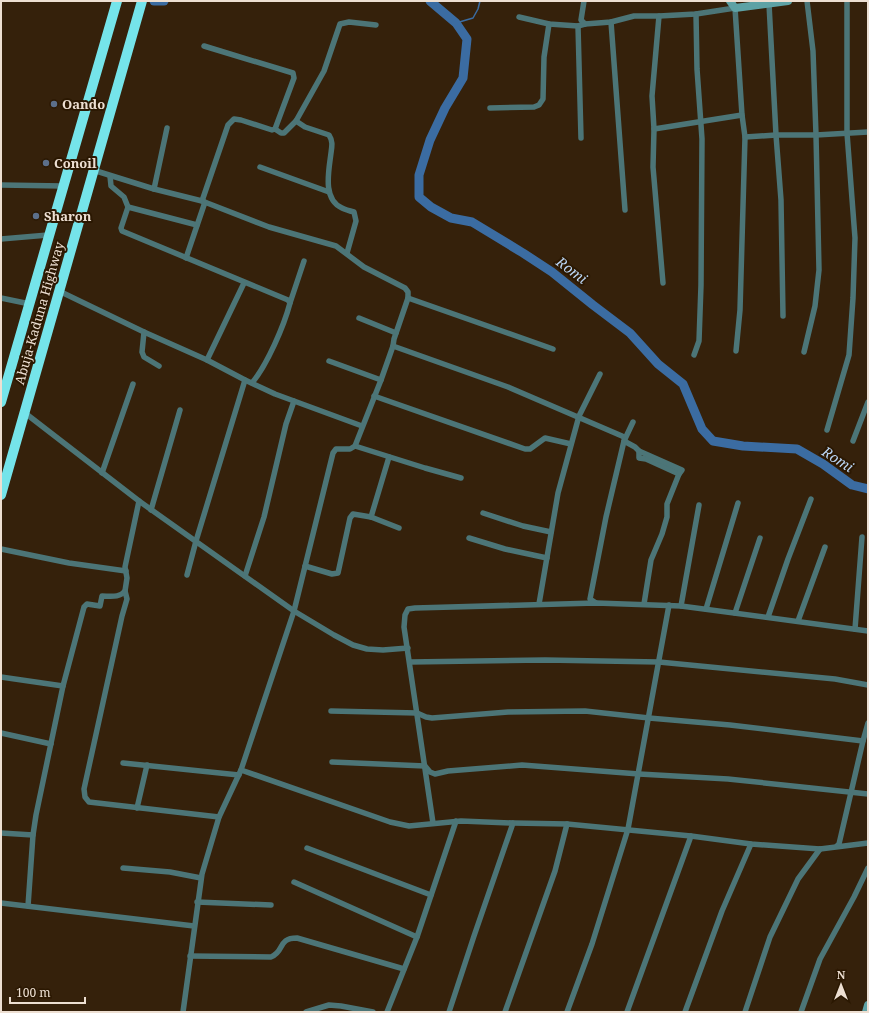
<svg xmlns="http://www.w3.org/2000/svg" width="869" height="1013" font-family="'Noto Serif',serif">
  <rect width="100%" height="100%" fill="#35210b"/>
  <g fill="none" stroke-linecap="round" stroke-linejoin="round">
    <!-- stream -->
    <path stroke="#3b6ca2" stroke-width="1.5" d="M456 23 473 18 478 9 480 1"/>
    <!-- river -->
    <g stroke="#3b6ca2" stroke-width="9">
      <path d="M154 1H164"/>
      <path d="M430 1 456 23 467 39 463 78 445 108 430 140 419 175V197L431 207 451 218 472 222 523 253 552 272 593 305 630 333 658 364 683 384 702 429 713 441 743 446 797 449 823 464 852 485 868 489"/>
    </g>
    <!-- street -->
    <g stroke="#4c7577" stroke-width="5.5">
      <path d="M584 1 581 20 585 24"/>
      <path d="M769 4 776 135 781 200 783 316"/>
      <path d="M659 16 652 96 654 129 653 167 663 283"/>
      <path d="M519 17 549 24 578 26 585 24 611 22 634 16H659L696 14 735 8 742 115 745 137 740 310 736 351"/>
      <path d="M611 22 625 210"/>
      <path d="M578 26 581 138"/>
      <path d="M204 46 293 73 294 78 275 129"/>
      <path d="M490 108 534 107 539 105 543 99 544 57 549 24"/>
      <path d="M296 121 305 127 329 135C333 141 332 146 331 153 329 170 322 199 342 208 346 210 350 211 354 212L356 221 347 253"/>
      <path d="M654 129 742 115"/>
      <path d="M745 137 776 135H816L868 132"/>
      <path d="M260 167 329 192"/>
      <path d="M93 170 154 189 202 201 269 227 336 246 364 267 405 288 408 292V298L394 339 393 346 381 380 355 446 350 449H336L333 453 294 611 241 770 219 817 202 874 183 1012"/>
      <path d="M110 176 111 186 124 197 128 207 121 228 122 231 288 300 290 303C284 326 267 365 252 383"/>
      <path d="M1 185 63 186"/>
      <path d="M154 189 167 128"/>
      <path d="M202 201 228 125 234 119 241 120 272 130 275 129 281 133H284L296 121 324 71 340 24 349 22 376 25"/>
      <path d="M128 207 197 225"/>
      <path d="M1 239 48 235"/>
      <path d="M186 258 205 202"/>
      <path d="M59 291 144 332 207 360 245 380 275 394 362 426"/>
      <path d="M1 298 30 304"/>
      <path d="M408 298 553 349"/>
      <path d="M290 303 304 261"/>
      <path d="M359 318 396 333"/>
      <path d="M144 332 142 352 144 357 159 366"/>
      <path d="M393 346 508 387 622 436 625 438 624 441 635 447 639 451V458L646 459 679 474"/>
      <path d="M804 352 815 306 819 270 816 135 813 51 807 1"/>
      <path d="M694 355 699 341 701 285 702 139 697 69 696 14"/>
      <path d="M207 360 244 283"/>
      <path d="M329 361 381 380"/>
      <path d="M374 396 525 449H530L545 438 571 444"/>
      <path d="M25 413 139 501 294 611 334 635 353 645 367 649 383 650 408 648"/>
      <path d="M827 430 849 355 853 298 855 238 847 133V1"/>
      <path d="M853 441 868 402"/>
      <path d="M355 446 425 468 461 478"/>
      <path d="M639 451 682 470 679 474 667 504V517L662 534 651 560 644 604"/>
      <path d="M102 473 133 384"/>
      <path d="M139 501 125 567 127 578 125 591 127 599 122 616 84 789 85 797 89 802 219 817"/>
      <path d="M151 510 180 410"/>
      <path d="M483 513 523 526 551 532"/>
      <path d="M371 517 389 457"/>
      <path d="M469 538 505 549 547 558"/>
      <path d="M1 549 69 563 126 571"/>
      <path d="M305 566 332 574 338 573 350 518 353 514 371 517 399 528"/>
      <path d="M187 575 196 541 245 380"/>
      <path d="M245 576 264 517 286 424 294 401"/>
      <path d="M596 603 590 599 591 594 606 517 624 441 633 422"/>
      <path d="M539 604 558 493 579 416 600 374"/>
      <path d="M681 606 699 505"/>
      <path d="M706 609 738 503"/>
      <path d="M735 613 760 538"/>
      <path d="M768 617 788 559 811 499"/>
      <path d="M798 621 825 547"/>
      <path d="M855 629 862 537"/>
      <path d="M410 662 545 660 659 662 835 679 868 685"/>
      <path d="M1 677 63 686"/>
      <path d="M331 711 417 713 426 717 432 718 508 712 585 711 649 718 730 725 863 741"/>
      <path d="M1 733 51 744"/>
      <path d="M332 762 425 766 430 772 435 774 448 771 522 765 639 774 728 779 868 794"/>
      <path d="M123 763 239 775"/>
      <path d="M241 770 390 822 409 826 461 821 513 823 567 824 691 836 751 844 820 849 868 843"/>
      <path d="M137 808 147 765"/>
      <path d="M433 823 404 627 405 615 408 609 415 608 596 603 681 606 868 631"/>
      <path d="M1 833 33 835"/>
      <path d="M837 846 839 844 863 741 868 723"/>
      <path d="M307 848 431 895"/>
      <path d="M123 868 170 872 201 878"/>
      <path d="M294 882 417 937"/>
      <path d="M197 902 271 905"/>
      <path d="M1 903 194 926"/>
      <path d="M28 906 33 835 36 815 63 686 84 607 87 604 100 606 102 596C110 596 120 598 125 591"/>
      <path d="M190 956 271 957C285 952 277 938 297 938L404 969"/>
      <path d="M306 1012 329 1005 341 1006 373 1012"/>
      <path d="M387 1012 417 937 456 821"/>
      <path d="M449 1012 474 936 513 823"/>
      <path d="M505 1012 555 871 567 824"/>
      <path d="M567 1012 592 944 628 829 669 605"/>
      <path d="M627 1012 691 836"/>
      <path d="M685 1012 722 911 751 844"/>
      <path d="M745 1012 770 937 798 879 820 849"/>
      <path d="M801 1012 820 959 854 897 868 868"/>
    </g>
    <!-- secondary -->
    <g stroke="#5ea2a5" stroke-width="8">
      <path d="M730 1 735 8 788 1"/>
      <path d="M866 1012 868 1005"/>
    </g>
    <!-- highway -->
    <g stroke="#75e4ea" stroke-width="10">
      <path d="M1 402 117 1"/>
      <path d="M1 495 142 1"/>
    </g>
  </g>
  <!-- markers -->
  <g fill="#5c6f8a" stroke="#2b1802" stroke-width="1.5">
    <circle cx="54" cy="104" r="4"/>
    <circle cx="46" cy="163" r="4"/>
    <circle cx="36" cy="216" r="4"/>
  </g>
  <g text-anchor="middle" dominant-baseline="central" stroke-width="4" stroke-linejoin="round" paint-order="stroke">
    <!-- poi labels -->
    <g font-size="13" font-weight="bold" fill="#eddfd2" stroke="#2b1802" text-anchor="start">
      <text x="62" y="104">Oando</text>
      <text x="54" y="163">Conoil</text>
      <text x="44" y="216">Sharon</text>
    </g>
    <!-- street labels -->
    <g font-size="13" fill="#eddfd2" stroke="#2b1802">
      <text transform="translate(39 313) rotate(-74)">Abuja-Kaduna Highway</text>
    </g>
    <!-- water labels -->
    <g font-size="14" font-style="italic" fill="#bad5f4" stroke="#2b1802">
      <text transform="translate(572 270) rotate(37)">Romi</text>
      <text transform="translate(838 459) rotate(33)">Romi</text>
    </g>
  </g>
  <!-- border -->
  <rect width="869" height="1013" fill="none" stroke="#eddfd2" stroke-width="4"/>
  <!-- north arrow -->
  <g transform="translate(841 985)" stroke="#2b1802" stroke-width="3" paint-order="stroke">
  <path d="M0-3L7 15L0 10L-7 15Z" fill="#eddfd2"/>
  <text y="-6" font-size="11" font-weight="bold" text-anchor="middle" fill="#eddfd2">N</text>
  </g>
  <!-- scale -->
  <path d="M10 997v6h75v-6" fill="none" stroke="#eddfd2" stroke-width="2"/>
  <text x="16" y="997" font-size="12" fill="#eddfd2" stroke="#2b1802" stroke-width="3" paint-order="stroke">100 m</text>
</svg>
